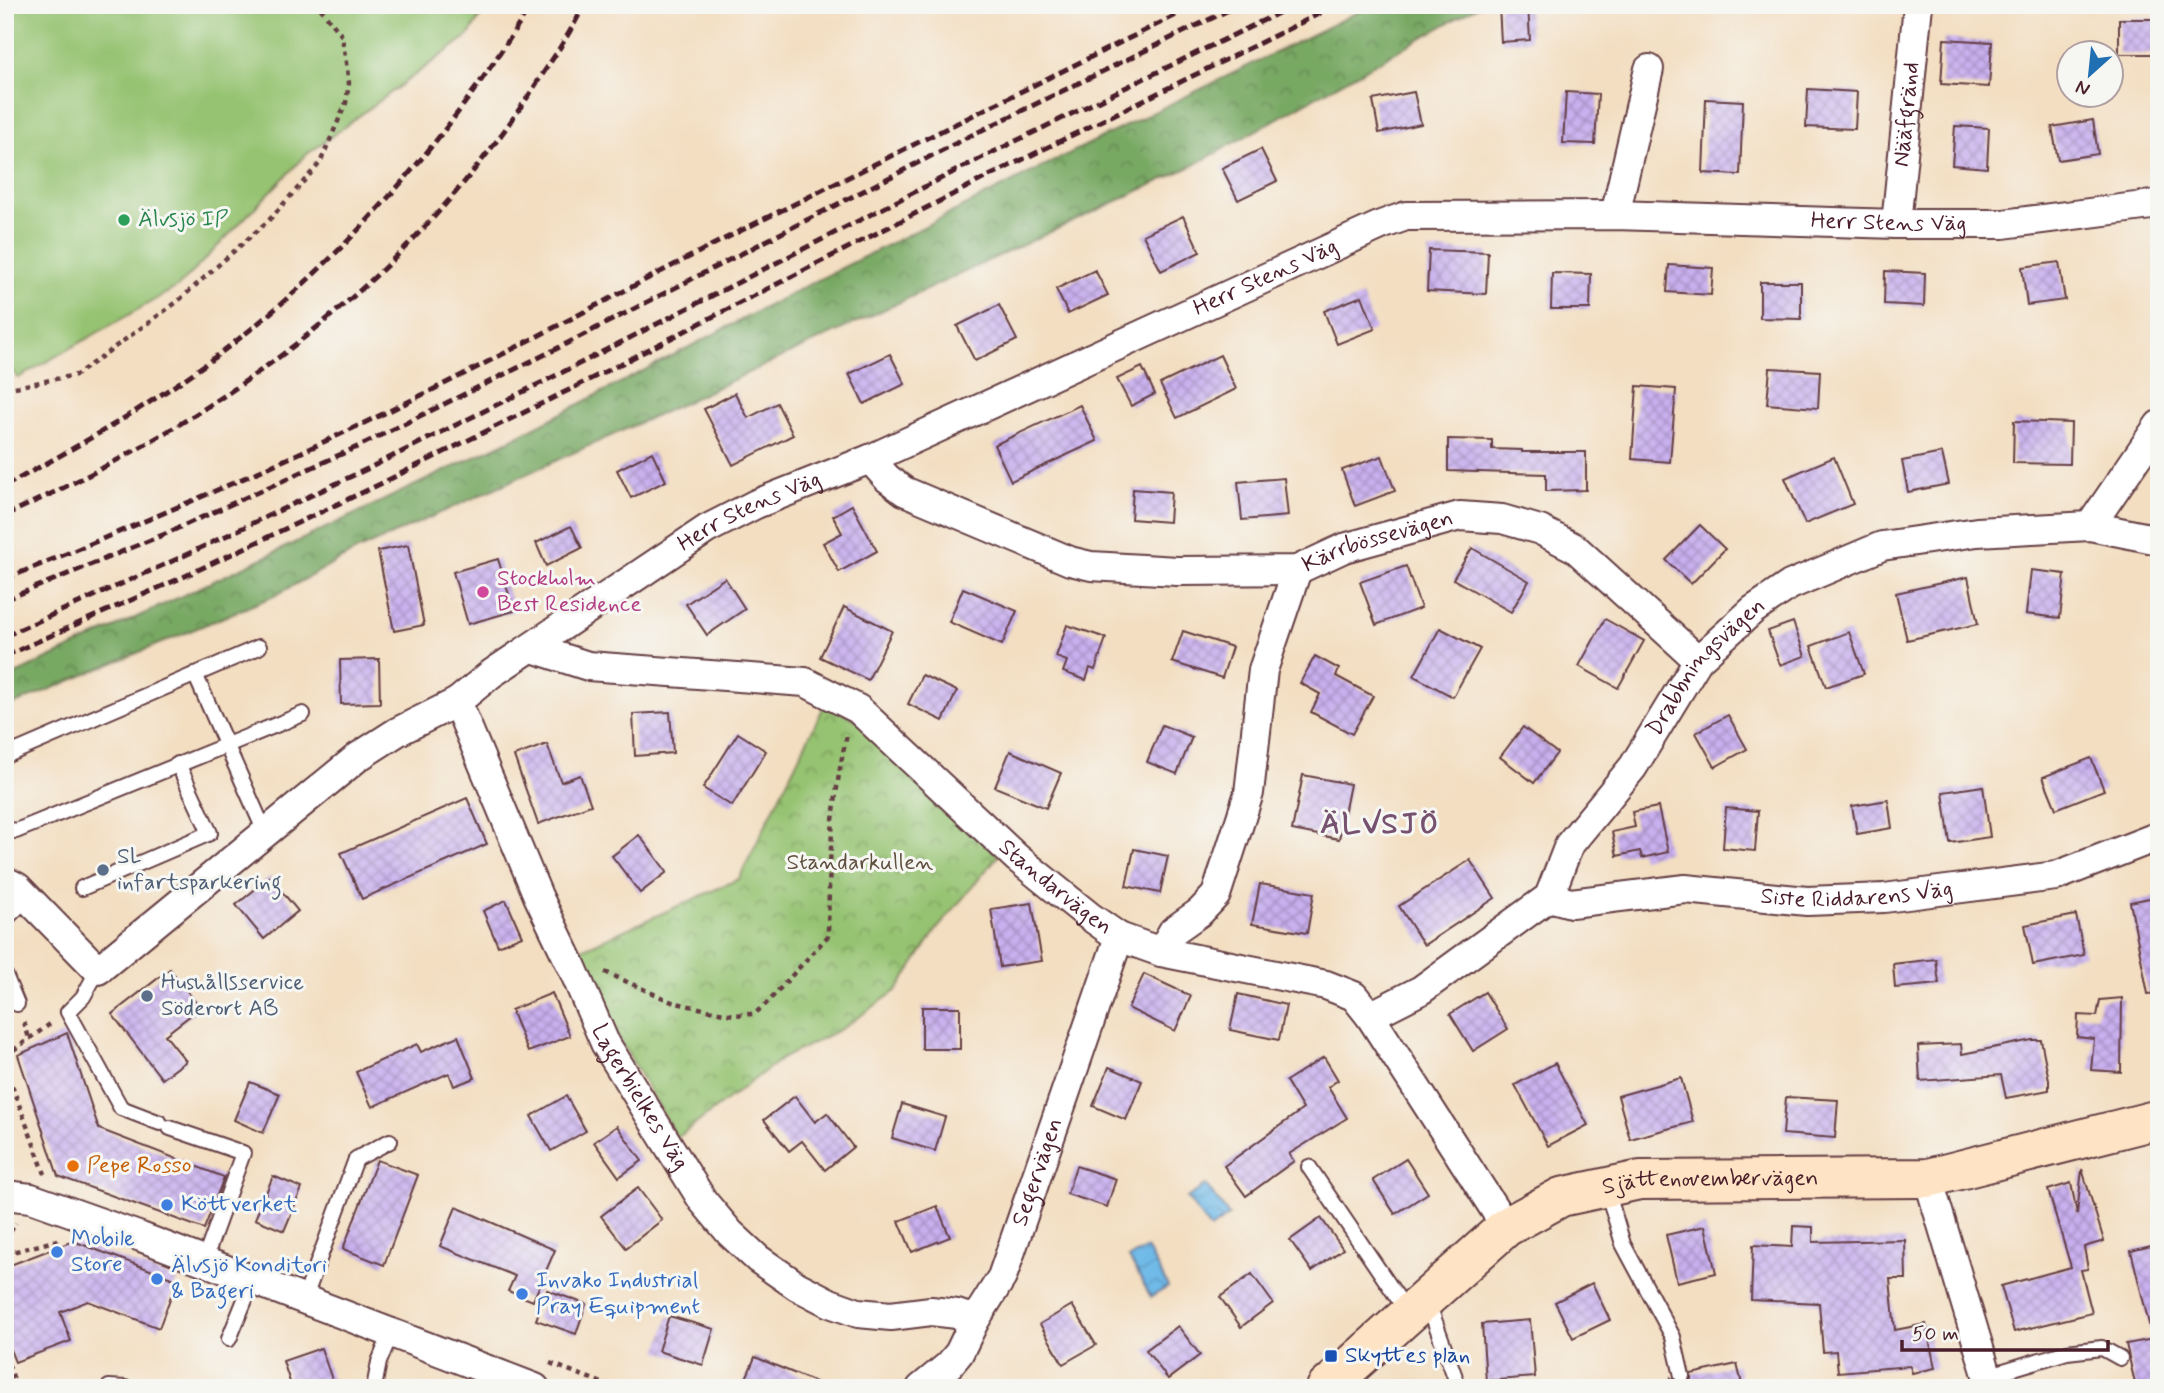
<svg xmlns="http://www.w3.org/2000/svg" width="2164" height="1393" font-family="Mynerve,sans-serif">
  <defs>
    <pattern id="forest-crowns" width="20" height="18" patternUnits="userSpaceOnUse" patternTransform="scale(1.75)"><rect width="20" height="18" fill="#78a963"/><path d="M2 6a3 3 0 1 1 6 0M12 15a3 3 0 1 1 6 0" fill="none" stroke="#648952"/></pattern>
    <pattern id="park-crowns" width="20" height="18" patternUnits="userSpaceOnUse" patternTransform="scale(1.75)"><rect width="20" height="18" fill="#95c371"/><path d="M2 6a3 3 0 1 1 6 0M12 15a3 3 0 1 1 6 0" fill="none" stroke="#7c9e5d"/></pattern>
    <pattern id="water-waves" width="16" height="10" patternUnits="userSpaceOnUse" patternTransform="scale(1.75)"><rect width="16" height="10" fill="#6fbae8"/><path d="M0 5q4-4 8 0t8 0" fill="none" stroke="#629fc7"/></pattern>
    <pattern id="building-cross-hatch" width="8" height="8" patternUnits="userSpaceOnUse" patternTransform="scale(1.75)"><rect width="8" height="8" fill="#c9b0ef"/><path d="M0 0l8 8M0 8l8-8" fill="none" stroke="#a58fc2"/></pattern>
  </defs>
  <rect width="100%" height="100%" fill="#f6f6f2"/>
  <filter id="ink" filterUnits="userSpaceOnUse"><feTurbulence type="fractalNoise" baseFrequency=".0143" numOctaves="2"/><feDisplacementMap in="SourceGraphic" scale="14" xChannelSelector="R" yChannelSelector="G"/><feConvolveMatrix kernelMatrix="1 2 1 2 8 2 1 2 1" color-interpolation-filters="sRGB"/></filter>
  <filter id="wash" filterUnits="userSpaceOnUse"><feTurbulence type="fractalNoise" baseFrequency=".00686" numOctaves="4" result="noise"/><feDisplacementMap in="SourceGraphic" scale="28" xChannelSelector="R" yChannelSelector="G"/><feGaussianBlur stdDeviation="1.57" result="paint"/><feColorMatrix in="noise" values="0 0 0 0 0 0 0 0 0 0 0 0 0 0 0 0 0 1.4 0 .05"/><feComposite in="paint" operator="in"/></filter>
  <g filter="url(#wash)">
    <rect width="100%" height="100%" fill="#f3dec1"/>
    <!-- green -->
    <path fill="#95c371" stroke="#70714e" stroke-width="2" d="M5 5H487L469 35 306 155 179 286 18 378 5 363Z"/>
    <!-- forest -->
    <path fill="url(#forest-crowns)" stroke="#616447" stroke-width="2" d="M1372 5H1480L1194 165 690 400 356 551 274 596 5 708V679L265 557 516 437 812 283 1052 162Z"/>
    <!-- park -->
    <path fill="url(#park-crowns)" stroke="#70714e" stroke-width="2" d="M825 704 861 722 998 856 937 929 897 990 843 1028 781 1059 677 1138 616 1033 575 952 739 879Z"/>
    <!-- water -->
    <g fill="url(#water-waves)" stroke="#5c6c8a" stroke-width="2">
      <path d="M1206 1185 1229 1216 1210 1229 1187 1198Z"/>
      <path d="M1147 1248 1168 1287 1151 1297 1129 1258Z"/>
    </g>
    <g id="blocks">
      <!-- building -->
      <g fill="url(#building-cross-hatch)">
        <path d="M1499 5H1528L1530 40 1501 42Z"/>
        <rect x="2119" y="19" width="40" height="35"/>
        <path d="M1944 39 1992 42 1989 87 1941 84Z"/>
        <path d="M1808 89 1857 92 1855 129 1806 127Z"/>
        <path d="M1414 92 1421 124 1379 133 1373 100Z"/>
        <path d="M1566 92 1598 94 1595 144 1563 143Z"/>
        <path d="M1706 99 1743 101 1740 175 1703 173Z"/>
        <path d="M2093 120 2098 154 2058 160 2052 127Z"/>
        <path d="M1955 126 1989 128 1987 168 1952 165Z"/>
        <path d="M1261 149 1277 181 1238 200 1222 168Z"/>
        <path d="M1183 216 1200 252 1161 271 1143 235Z"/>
        <path d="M1429 250 1488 252 1486 294 1427 291Z"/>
        <path d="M2059 262 2065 300 2027 305 2022 267Z"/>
        <path d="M1669 265 1713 268 1711 295 1667 292Z"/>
        <path d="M1095 270 1108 295 1068 314 1056 289Z"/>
        <path d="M1885 271 1925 273 1924 306 1884 304Z"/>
        <path d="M1552 273 1591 274 1590 309H1551Z"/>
        <path d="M1760 282H1801V319L1760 318Z"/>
        <path d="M1362 296 1375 329 1337 344 1324 311Z"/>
        <path d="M999 305 1017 340 975 361 957 326Z"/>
        <path d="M890 354 905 384 864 404 849 374Z"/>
        <path d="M1220 355 1236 389 1177 418 1160 384Z"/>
        <path d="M1142 367 1155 394 1131 406 1117 379Z"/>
        <path d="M1770 368 1820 371 1818 408 1767 404Z"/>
        <path d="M1637 386 1676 389 1670 462 1632 459Z"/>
        <path d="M735 393 748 418 777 403 793 435 733 465 704 409Z"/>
        <path d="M1080 405 1097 441 1011 481 994 445Z"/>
        <path d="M2014 421 2071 423 2070 464 2013 463Z"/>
        <path d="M1448 439 1492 440V449L1522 450V452H1586V490L1546 491V474L1448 471Z"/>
        <path d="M652 452 666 481 631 498 617 470Z"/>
        <path d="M1942 453 1949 484 1908 492 1902 461Z"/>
        <path d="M1382 456 1395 491 1355 506 1342 470Z"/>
        <path d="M1834 457 1853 504 1805 524 1785 478Z"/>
        <path d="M1284 478 1288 516 1242 520 1238 482Z"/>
        <path d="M1133 489 1171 492 1169 522 1131 519Z"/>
        <path d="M852 505 877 551 839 572 823 543 842 533 833 516Z"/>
        <path d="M1700 525 1725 549 1691 584 1666 560Z"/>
        <path d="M571 526 582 548 546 566 536 543Z"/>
        <path d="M408 545 424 625 394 631 378 551Z"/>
        <path d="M1472 548 1529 581 1511 612 1453 579Z"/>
        <path d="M498 559 514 611 468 624 453 572Z"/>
        <path d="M1406 566 1421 608 1376 625 1360 582Z"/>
        <path d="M2031 570 2065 574 2060 618 2026 614Z"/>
        <path d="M1968 577 1978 624 1907 640 1896 593Z"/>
        <path d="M725 578 745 609 707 635 686 604Z"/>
        <path d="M963 588 1017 611 1002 645 949 622Z"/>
        <path d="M844 607 892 631 868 680 820 657Z"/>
        <path d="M1605 619 1644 641 1618 688 1579 666Z"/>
        <path d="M1793 622 1805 656 1780 665 1768 631Z"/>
        <path d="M1067 625 1106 638 1095 670 1090 668 1086 680 1063 672 1067 661 1056 657Z"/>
        <path d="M1440 628 1480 649 1453 697 1414 676Z"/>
        <path d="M1183 631 1232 647 1222 678 1172 662Z"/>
        <path d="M1849 632 1864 674 1826 687 1811 646Z"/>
        <path d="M1315 656 1339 669 1336 676 1373 696 1352 734 1311 712 1320 694 1300 683Z"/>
        <path d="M379 659 380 703 341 704 340 660Z"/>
        <path d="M922 675 957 691 943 721 908 704Z"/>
        <path d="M670 712 673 753 635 756 633 714Z"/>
        <path d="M1728 715 1747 749 1715 767 1696 733Z"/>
        <path d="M1162 725 1192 737 1177 774 1147 762Z"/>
        <path d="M1523 727 1557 753 1534 783 1500 757Z"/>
        <path d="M738 733 766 751 732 806 703 788Z"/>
        <path d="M547 744 561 782 580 775 591 805 538 824 514 756Z"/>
        <path d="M1010 751 1061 773 1046 808 995 787Z"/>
        <path d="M2091 758 2104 790 2056 809 2043 777Z"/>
        <path d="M1303 775 1350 784 1339 839 1292 830Z"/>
        <path d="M1983 786 1990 837 1950 843 1943 792Z"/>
        <path d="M467 798 487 844 362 899 341 853Z"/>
        <path d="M1888 800 1892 828 1857 834 1852 806Z"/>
        <path d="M1658 807 1668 852 1642 858 1640 851 1617 856 1612 832 1635 827 1632 812Z"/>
        <path d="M1726 808 1758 811 1755 851 1723 848Z"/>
        <path d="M639 835 667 872 640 893 612 856Z"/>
        <path d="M1134 849 1168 856 1160 893 1126 886Z"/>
        <path d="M1470 860 1495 898 1424 945 1399 906Z"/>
        <path d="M270 877 298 911 264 939 236 905Z"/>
        <path d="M1260 884 1314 893 1307 933 1252 924Z"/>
        <path d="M2159 896V993L2148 994 2130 902Z"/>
        <path d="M506 900 522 936 498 946 483 911Z"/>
        <path d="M1032 903 1042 961 1000 967 991 909Z"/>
        <path d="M2076 915 2084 955 2033 965 2025 925Z"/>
        <path d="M1936 959 1939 984 1895 988 1893 964Z"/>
        <path d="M170 969 200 1008 165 1035 186 1061 162 1079 112 1014Z"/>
        <path d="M1144 974 1191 996 1175 1031 1128 1008Z"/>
        <path d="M1485 992 1508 1029 1473 1051 1450 1014Z"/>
        <path d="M552 993 570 1036 528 1052 511 1010Z"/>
        <path d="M1238 994 1286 1005 1279 1040 1230 1030Z"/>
        <path d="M2122 998 2121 1072 2091 1070 2094 1039 2077 1037 2078 1015 2097 1016 2100 1000Z"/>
        <rect x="922" y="1007" width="38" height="42"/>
        <path d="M67 1033 99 1129 224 1177 204 1229 58 1176 18 1055Z"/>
        <path d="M458 1036 475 1078 454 1086 449 1073 372 1107 356 1072 417 1044 421 1052Z"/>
        <path d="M2032 1040H2041L2049 1080V1090L2006 1098 2001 1075 1920 1081 1918 1046 1961 1044 1962 1054Z"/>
        <path d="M1324 1057 1338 1080 1328 1087 1347 1118 1289 1154 1294 1161 1246 1196 1224 1166 1303 1109 1286 1081Z"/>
        <path d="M1555 1063 1588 1125 1548 1146 1515 1085Z"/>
        <path d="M1109 1067 1142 1081 1126 1120 1093 1106Z"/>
        <path d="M1681 1078 1693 1122 1630 1139 1618 1096Z"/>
        <path d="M250 1082 280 1094 263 1133 234 1120Z"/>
        <path d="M566 1096 586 1131 551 1151 531 1116Z"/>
        <path d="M795 1096 815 1122 827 1113 853 1147 825 1170 802 1141 789 1151 764 1120Z"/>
        <path d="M1786 1097 1838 1100 1835 1138 1783 1134Z"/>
        <path d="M902 1104 945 1117 935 1151 892 1138Z"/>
        <path d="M617 1126 642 1161 619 1177 594 1142Z"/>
        <path d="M1406 1159 1428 1193 1395 1214 1373 1180Z"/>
        <path d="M377 1160 418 1175 384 1265 343 1249Z"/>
        <path d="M1076 1166 1116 1179 1107 1207 1067 1194Z"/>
        <path d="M2082 1169 2104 1241 2084 1247 2088 1269 2081 1270 2092 1313 2014 1332 2001 1286 2071 1267 2048 1190 2071 1183 2077 1214Z"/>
        <path d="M273 1176 302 1188 284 1231 255 1219Z"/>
        <path d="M638 1188 662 1220 626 1248 601 1216Z"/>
        <path d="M937 1206 950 1237 912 1252 899 1221Z"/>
        <path d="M456 1207 555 1250 533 1301 508 1291 515 1276 440 1246Z"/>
        <path d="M1321 1218 1343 1249 1312 1271 1290 1240Z"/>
        <path d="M1705 1226 1716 1273 1677 1282 1666 1235Z"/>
        <path d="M1793 1226 1813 1227V1242L1905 1240 1906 1279H1890L1895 1330 1926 1324 1935 1368 1912 1373 1910 1366 1838 1372 1836 1351 1823 1352 1819 1303 1751 1300 1753 1245 1792 1247Z"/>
        <path d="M73 1241 177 1280 159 1328 88 1301 60 1312 71 1341 15 1362 5 1337V1267Z"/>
        <path d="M2159 1244V1331L2151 1332 2131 1251Z"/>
        <path d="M1252 1274 1273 1303 1241 1327 1220 1297Z"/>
        <path d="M1592 1283 1610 1320 1573 1338 1555 1302Z"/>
        <path d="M547 1290 586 1304 576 1334 536 1320Z"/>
        <path d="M1072 1305 1096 1345 1063 1364 1040 1324Z"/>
        <path d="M669 1316 714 1329 703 1365 658 1351Z"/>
        <path d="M1530 1320 1535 1377 1486 1381 1482 1324Z"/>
        <path d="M1178 1326 1200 1355 1168 1379 1146 1350Z"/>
        <path d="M2159 1338V1388H2136L2126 1344Z"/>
        <path d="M321 1348 335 1388H292L283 1361Z"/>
        <path d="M755 1357 827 1387V1388H742Z"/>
        <path d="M1737 1364 1743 1388H1672L1671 1378 1679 1385H1685L1691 1379V1374Z"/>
      </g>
    </g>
  </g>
  <g filter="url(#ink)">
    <use href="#blocks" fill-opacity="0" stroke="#633c42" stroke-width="2"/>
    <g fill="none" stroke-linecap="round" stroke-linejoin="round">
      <defs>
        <g id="lane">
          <path d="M195 674 265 832"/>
          <path d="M5 756 259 647"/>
          <path d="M5 829 16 831 303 714"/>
          <path d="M82 888 210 833 178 764"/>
          <path d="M5 920 27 898"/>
          <path d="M98 970 83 997 68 1012 121 1108 160 1123"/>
          <path d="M5 975 17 1004"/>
          <path d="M170 1128 243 1153 204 1261"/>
          <path d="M1309 1167 1408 1313"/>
          <path d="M1607 1190 1623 1244 1673 1337 1682 1376"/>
          <path d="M304 1300 356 1159 390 1141"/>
          <path d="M1427 1300 1459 1388"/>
          <path d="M229 1339 253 1280"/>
          <path d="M1987 1376 2067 1352 2102 1348 2120 1358"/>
          <path d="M109 1387 125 1388"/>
          <path d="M374 1388 379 1362 391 1333"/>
        </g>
        <g id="street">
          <path d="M1615 215 1649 69"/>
          <path id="s1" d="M1896 224 1918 5"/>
          <path id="s2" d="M870 459 887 478 904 491 1070 561 1091 566 1177 571 1297 570 1344 548 1460 516 1502 519 1540 530 1575 548 1698 660"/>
          <path d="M2090 526 2159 425"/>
          <path id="s3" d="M532 648 588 666 805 682 858 709 1017 858 1089 916 1119 937 1161 952 1326 985 1354 996 1370 1016 1506 1227"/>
          <path id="s4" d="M457 702 538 896 572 967 605 1043 703 1201 730 1233 758 1259 797 1286 830 1303 858 1313 891 1316 931 1311 957 1314 975 1320"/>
          <path id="s5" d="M5 881 17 887 98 970 358 757 397 732 457 702 491 674 707 529 756 504 870 459 1381 225 1406 216 1615 215 1896 224H2003L2159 204"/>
          <path id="s6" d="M1549 897 1571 903 1685 889 1807 901 1884 898 2056 876 2159 836"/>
          <path d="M1161 952 1173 931 1200 912 1216 895 1249 793 1263 670 1297 570"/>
          <path id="s7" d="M1370 1016 1421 990 1549 897 1569 845 1633 767 1698 660 1753 610 1790 585 1882 546 1977 532 2090 526 2159 540"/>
          <path d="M1928 1178 1991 1388"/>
          <path d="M5 1195 31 1198 141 1237 535 1388"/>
          <path id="s8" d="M921 1388 949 1365 959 1353 975 1320 1002 1277 1119 937"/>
        </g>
        <g id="secondary">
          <path id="s9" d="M1326 1388 1506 1227 1561 1197 1640 1180 1928 1178 2159 1119"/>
        </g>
      </defs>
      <!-- lane casing -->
      <use href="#lane" stroke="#633c42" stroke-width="18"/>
      <!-- street casing -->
      <use href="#street" stroke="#633c42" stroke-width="32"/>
      <!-- secondary casing -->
      <use href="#secondary" stroke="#633c42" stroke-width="42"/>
      <!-- path -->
      <g stroke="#633c42" stroke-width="4.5" stroke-dasharray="5 5" stroke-linecap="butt">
        <path d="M5 389 76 375 177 302 270 219 320 163 346 103 349 83 342 36 318 5"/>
        <path d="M605 972 672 1002 708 1010 734 1015 754 1014 764 1006 828 936C829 869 831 800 847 735"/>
        <path d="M24 1022 29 1038"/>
        <path d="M5 1056 53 1022"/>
        <path d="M5 1067 45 1174"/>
        <path d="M5 1240 16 1223"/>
        <path d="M5 1254 62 1239"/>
        <path d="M5 1355 17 1388"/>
        <path d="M550 1363 615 1388"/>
      </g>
      <!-- lane -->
      <use href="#lane" stroke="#fff" stroke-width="14"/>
      <!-- street -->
      <use href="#street" stroke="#fff" stroke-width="28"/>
      <!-- secondary -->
      <use href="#secondary" stroke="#fee4c5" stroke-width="38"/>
      <!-- rail -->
      <g stroke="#4a1f2b" stroke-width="5" stroke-dasharray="10 5" stroke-linecap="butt">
        <path d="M5 486C66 453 126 419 183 380 324 283 441 151 531 5"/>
        <path d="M5 515C222 419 412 280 540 78 556 54 572 30 584 5"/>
        <path d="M5 579C120 532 235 484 347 431 480 369 608 298 738 232 891 156 1043 80 1197 5"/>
        <path d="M5 600 165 534 357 447 554 350 970 136 1239 5"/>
        <path d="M5 636 177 559 369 468 565 371 981 158 1295 5"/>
        <path d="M5 656 183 577 376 486 573 388 985 178 1337 5"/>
      </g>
    </g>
  </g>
  <!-- markers -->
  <circle fill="#2e9e5b" stroke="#f6f6f2" stroke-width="2.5" cx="124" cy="220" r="7"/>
  <circle fill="#d1479c" stroke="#f6f6f2" stroke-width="2.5" cx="483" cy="592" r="7"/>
  <g fill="#5c6f8a" stroke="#f6f6f2" stroke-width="2.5">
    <circle cx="103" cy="870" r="7"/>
    <circle cx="147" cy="996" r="7"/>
  </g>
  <circle fill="#e8710a" stroke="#f6f6f2" stroke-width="2.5" cx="73" cy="1166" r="7"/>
  <g fill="#3f7fe0" stroke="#f6f6f2" stroke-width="2.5">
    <circle cx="167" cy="1205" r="7"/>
    <circle cx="57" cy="1252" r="7"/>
    <circle cx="157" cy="1279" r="7"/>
    <circle cx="522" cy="1294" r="7"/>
  </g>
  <rect fill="#1a4fb4" stroke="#f6f6f2" stroke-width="2.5" x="1324" y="1349" width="14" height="14" rx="3.5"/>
  <g text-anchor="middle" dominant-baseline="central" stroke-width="6" stroke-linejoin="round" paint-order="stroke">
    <!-- street labels -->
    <g font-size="23" fill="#4a1f2b" stroke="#f6f6f2">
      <text stroke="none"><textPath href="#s1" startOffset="110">Nääfgränd</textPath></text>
      <text stroke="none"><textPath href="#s5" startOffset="2132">Herr Stens Väg</textPath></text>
      <text stroke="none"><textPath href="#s5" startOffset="1496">Herr Stens Väg</textPath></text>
      <text stroke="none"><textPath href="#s5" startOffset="929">Herr Stens Väg</textPath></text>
      <text stroke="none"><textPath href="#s2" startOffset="541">Kärrbössevägen</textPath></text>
      <text stroke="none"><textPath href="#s7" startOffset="497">Drabbningsvägen</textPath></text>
      <text stroke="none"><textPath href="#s3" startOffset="602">Standarvägen</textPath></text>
      <text stroke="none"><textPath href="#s6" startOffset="310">Siste Riddarens Väg</textPath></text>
      <text stroke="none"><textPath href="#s4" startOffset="436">Lagerbielkes Väg</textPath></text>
      <text stroke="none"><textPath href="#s8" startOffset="250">Segervägen</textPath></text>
      <text stroke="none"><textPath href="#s9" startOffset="455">Sjättenovembervägen</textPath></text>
    </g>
    <!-- leisure labels -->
    <g font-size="23" fill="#27864d" stroke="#f6f6f2" text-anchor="start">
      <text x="138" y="220">Älvsjö IP</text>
    </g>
    <!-- hotel labels -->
    <g font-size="23" fill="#b23c85" stroke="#f6f6f2" text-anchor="start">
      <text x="497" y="579">Stockholm<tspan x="497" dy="26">Best Residence</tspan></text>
    </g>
    <!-- service labels -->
    <g font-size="23" fill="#4e5e75" stroke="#f6f6f2" text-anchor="start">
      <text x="117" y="857">SL<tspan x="117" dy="26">infartsparkering</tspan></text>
      <text x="161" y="983">Hushållsservice<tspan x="161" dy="26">Söderort AB</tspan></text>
    </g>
    <!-- park labels -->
    <g font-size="23" fill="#605040" stroke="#f6f6f2">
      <text x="860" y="863">Standarkullen</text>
    </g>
    <!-- food labels -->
    <g font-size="23" fill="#c56008" stroke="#f6f6f2" text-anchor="start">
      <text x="87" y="1166">Pepe Rosso</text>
    </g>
    <!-- shop labels -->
    <g font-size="23" fill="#366cbe" stroke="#f6f6f2" text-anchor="start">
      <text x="181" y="1205">Köttverket</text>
      <text x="71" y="1239">Mobile<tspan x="71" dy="26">Store</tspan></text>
      <text x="171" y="1266">Älvsjö Konditori<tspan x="171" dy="26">&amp; Bageri</tspan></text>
      <text x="536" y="1281">Invako Industrial<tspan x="536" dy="26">Pray Equipment</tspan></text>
    </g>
    <!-- transit labels -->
    <g font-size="23" fill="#164399" stroke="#f6f6f2" text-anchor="start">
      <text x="1345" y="1356">Skyttes plan</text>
    </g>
    <!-- district labels -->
    <g font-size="30" font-weight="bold" letter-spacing="2" fill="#765270" stroke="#f6f6f2">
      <text x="1380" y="824">ÄLVSJÖ</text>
    </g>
  </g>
  <!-- margin -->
  <rect width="2164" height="1393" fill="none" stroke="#f6f6f2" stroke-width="28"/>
  <!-- north arrow -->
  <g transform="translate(2090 74) rotate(207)"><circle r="33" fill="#f6f6f2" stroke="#b1a0a2" stroke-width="2"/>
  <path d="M0-5L12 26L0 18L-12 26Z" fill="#1f6fb2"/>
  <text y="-10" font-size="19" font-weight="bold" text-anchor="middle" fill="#4a1f2b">N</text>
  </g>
  <!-- scale -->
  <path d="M1902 1340v10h206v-10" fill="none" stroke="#4a1f2b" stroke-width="3.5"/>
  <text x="1912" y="1340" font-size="21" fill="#4a1f2b" stroke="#f6f6f2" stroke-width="5" paint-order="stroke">50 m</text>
</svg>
